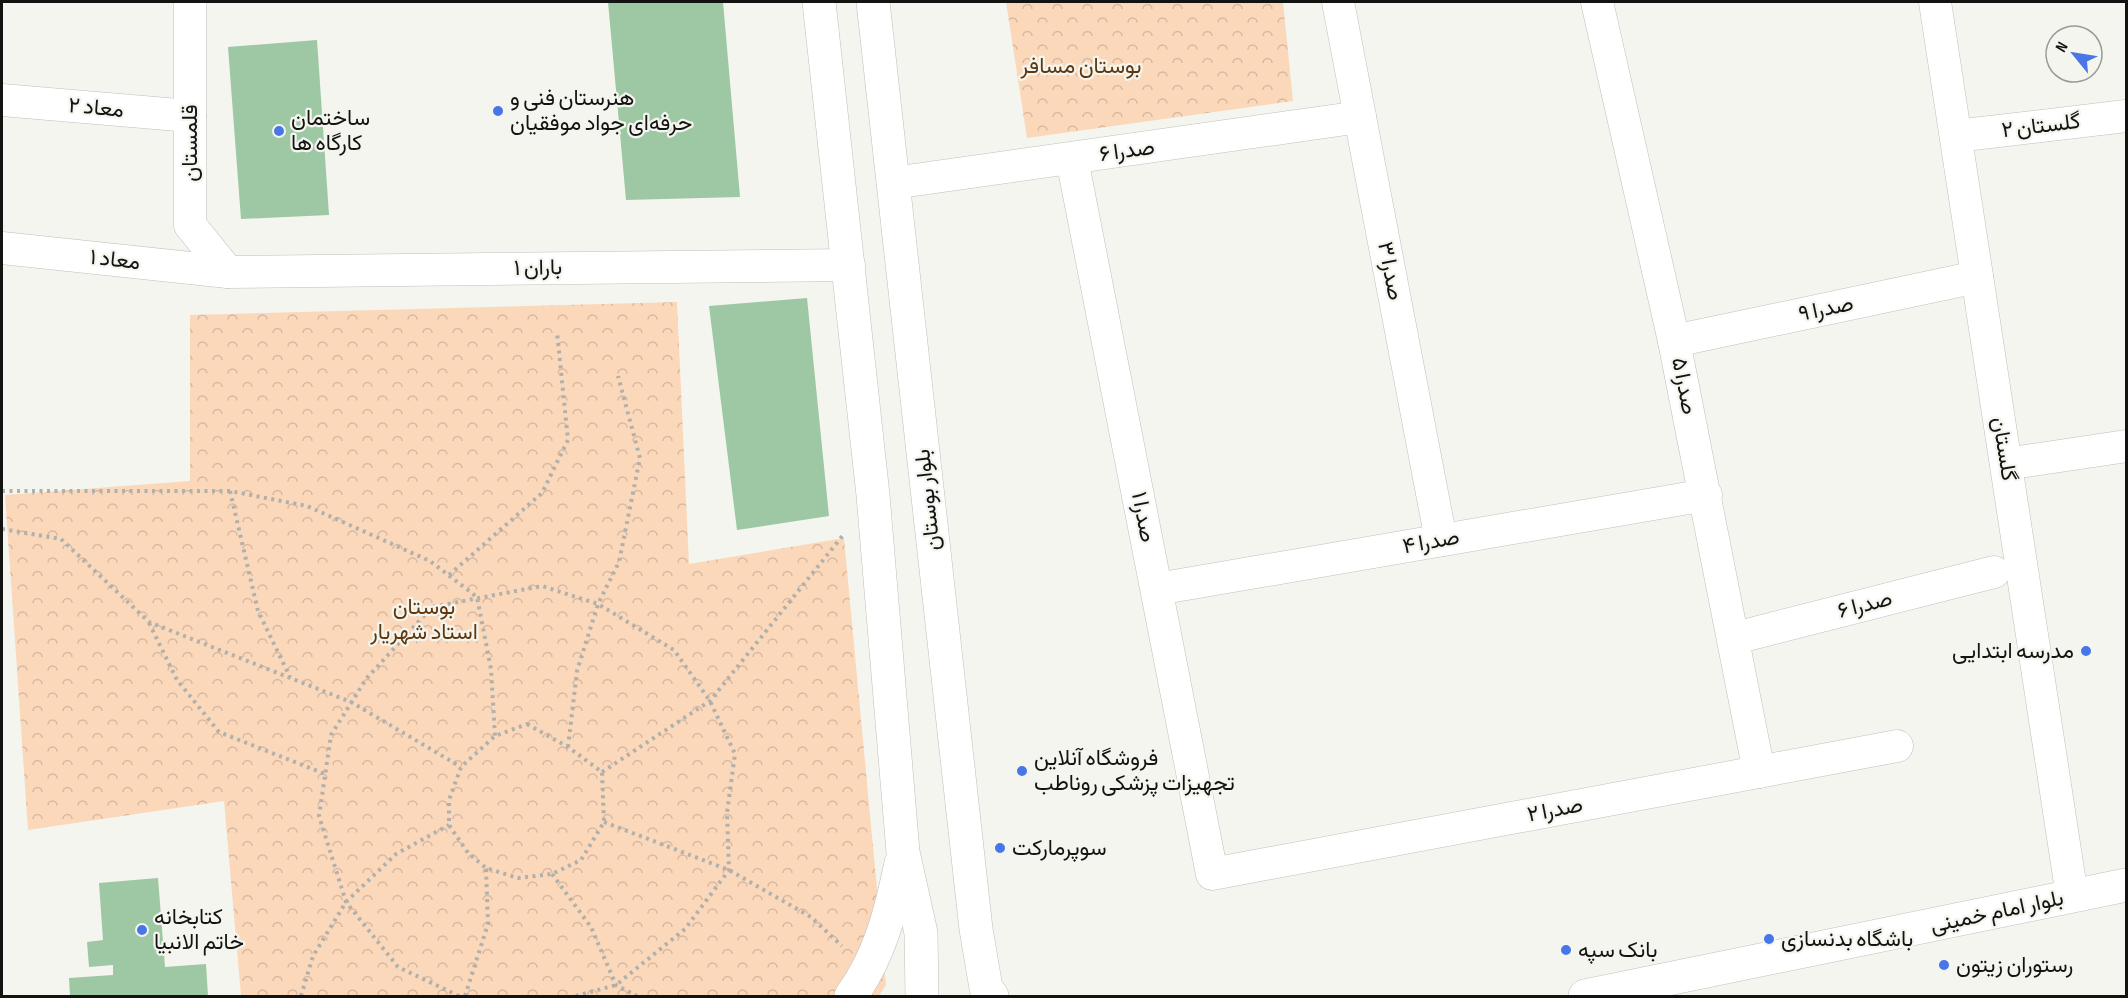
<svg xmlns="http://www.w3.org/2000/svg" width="2128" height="998" font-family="'Sofia Sans Condensed',Vazirmatn,sans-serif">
  <defs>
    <pattern id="park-crowns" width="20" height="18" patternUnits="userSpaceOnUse" patternTransform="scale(1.5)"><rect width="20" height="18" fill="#fcd8bb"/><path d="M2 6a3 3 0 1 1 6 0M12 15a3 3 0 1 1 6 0" fill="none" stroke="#d7b8a0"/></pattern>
  </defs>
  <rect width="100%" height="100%" fill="#f3f5ee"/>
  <!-- park -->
  <g fill="url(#park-crowns)">
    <path d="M1006 2H1283L1293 101 1027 138Z"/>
    <path d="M677 302 689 564 844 538 886 985 879 996H241L224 801 28 830 5 495 190 481V315Z"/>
  </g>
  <!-- building -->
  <g fill="#9dc8a3">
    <path d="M608 2H723L740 197 626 200Z"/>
    <path d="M317 40 329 215 241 219 228 47Z"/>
    <path d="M807 298 829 516 737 530 709 306Z"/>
    <path d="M158 878 165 967 206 964 208 996H70L69 978 113 975V965L89 967 87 942 103 940 99 883Z"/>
  </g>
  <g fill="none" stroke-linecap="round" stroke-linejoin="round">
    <defs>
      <g id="minor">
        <path d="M190 2V225L228 272"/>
        <path d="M1338 2 1441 540"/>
        <path d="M1597 2 1674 341 1759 772"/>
        <path d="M1935 2 2072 896"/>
        <path d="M2 100 190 116"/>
        <path d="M1956 136 2126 116"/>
        <path d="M1072 159 1212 874 1897 746"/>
        <path d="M893 183 1360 117"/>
        <path d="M2 248 228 272 849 265"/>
        <path d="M1674 341 1977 277"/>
        <path d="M2006 464 2126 446"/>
        <path d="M1157 589 1706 495"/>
        <path d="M1735 638 1994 572"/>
      </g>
      <g id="secondary">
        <path d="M819 2 873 495 903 852 921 933 922 996"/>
        <path d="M873 2 976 929 986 988 992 996"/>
        <path d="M851 996C880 956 891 911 901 863"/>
        <path d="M1585 996 2126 885"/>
      </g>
    </defs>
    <!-- minor casing -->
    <use href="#minor" stroke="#bfc1ba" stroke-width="33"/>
    <!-- secondary casing -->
    <use href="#secondary" stroke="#bfc1ba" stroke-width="34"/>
    <!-- path -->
    <g stroke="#b0b1ac" stroke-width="4" stroke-dasharray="3 4.5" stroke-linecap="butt">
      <path d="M2 491H230L307 506 430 561 477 597 491 669 495 736"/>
      <path d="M230 491 258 611 290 677"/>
      <path d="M2 529 61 539 149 622 351 702 461 767"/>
      <path d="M449 575 542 493 568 440 557 332"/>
      <path d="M149 623 177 680 219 732 325 774"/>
      <path d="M527 724 568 747 602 772 604 822 581 860 552 874 518 878 486 868 468 853 449 825V800L461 767 495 736Z"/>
      <path d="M568 747 577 671 598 604 619 562 640 458 618 376"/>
      <path d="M602 772 710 701 844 534"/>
      <path d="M604 822 729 870 811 917 842 946"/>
      <path d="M552 874 591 927 616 985 637 996"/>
      <path d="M301 996 313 956 346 902 396 854 449 825"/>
      <path d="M459 996 398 967 346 902 319 816 331 735 366 679 432 607 542 586 598 604 674 650 710 701 735 754 727 813 729 870 685 929 616 985 576 996"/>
      <path d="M465 996 488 924 486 869"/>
    </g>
    <!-- minor -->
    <use href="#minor" stroke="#fff" stroke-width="32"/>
    <!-- secondary -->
    <use href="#secondary" stroke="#fff" stroke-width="33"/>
  </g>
  <!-- markers -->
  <g fill="#4876e8" stroke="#f3f5ee" stroke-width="2">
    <circle cx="498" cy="111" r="6"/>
    <circle cx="279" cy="131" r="6"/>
    <circle cx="2086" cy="651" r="6"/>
    <circle cx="1022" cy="771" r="6"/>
    <circle cx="1000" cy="848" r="6"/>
    <circle cx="142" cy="930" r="6"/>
    <circle cx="1769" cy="939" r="6"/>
    <circle cx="1566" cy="950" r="6"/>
    <circle cx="1944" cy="965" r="6"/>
  </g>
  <g text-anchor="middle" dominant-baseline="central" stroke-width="4.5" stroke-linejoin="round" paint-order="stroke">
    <!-- park labels -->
    <g font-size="22" fill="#5f370d" stroke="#f3f5ee">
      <text x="1081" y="66">بوستان مسافر</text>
      <text x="424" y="607">بوستان<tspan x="424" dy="25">استاد شهریار</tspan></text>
    </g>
    <!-- poi labels -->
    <g font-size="22" fill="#131412" stroke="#f3f5ee" text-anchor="start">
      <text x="510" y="98">هنرستان فنی و<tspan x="510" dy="25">حرفه‌ای جواد موفقیان</tspan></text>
      <text x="291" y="118">ساختمان<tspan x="291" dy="25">کارگاه ها</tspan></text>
      <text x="2074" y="651" text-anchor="end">مدرسه ابتدایی</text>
      <text x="1034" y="758">فروشگاه آنلاین<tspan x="1034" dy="25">تجهیزات پزشکی روناطب</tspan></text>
      <text x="1012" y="848">سوپرمارکت</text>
      <text x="154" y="917">کتابخانه<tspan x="154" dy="25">خاتم الانبیا</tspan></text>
      <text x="1781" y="939">باشگاه بدنسازی</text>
      <text x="1578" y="950">بانک سپه</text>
      <text x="1956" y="965">رستوران زیتون</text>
    </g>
    <!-- street labels -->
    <g font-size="22" fill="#131412" stroke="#f3f5ee">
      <text transform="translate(96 108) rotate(5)">معاد ۲</text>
      <text transform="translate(2041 126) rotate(-7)">گلستان ۲</text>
      <text transform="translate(190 143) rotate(-90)">قلمستان</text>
      <text transform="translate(1127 151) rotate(-8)">صدرا ۶</text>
      <text transform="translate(115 260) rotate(6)">معاد ۱</text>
      <text transform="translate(538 268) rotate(-1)">باران ۱</text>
      <text transform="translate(1390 271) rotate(79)">صدرا ۳</text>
      <text transform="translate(1826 309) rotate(-12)">صدرا ۹</text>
      <text transform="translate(1684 386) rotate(79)">صدرا ۵</text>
      <text transform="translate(2004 449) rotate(81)">گلستان</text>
      <text transform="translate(928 500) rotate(-96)">بلوار بوستان</text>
      <text transform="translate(1143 517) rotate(79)">صدرا ۱</text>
      <text transform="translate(1431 542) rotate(-10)">صدرا ۴</text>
      <text transform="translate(1865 605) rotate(-14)">صدرا ۶</text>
      <text transform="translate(1555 810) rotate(-11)">صدرا ۲</text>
      <text transform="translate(1997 912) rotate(-12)">بلوار امام خمینی</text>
    </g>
  </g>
  <!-- border -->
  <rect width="2128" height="998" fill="none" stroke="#131412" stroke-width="6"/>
  <!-- north arrow -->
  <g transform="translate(2074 54) rotate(300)"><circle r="28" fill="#f3f5ee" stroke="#999b96" stroke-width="1.5"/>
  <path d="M0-4.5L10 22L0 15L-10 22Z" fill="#4876e8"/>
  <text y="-9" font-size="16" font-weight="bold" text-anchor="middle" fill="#131412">N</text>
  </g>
</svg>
